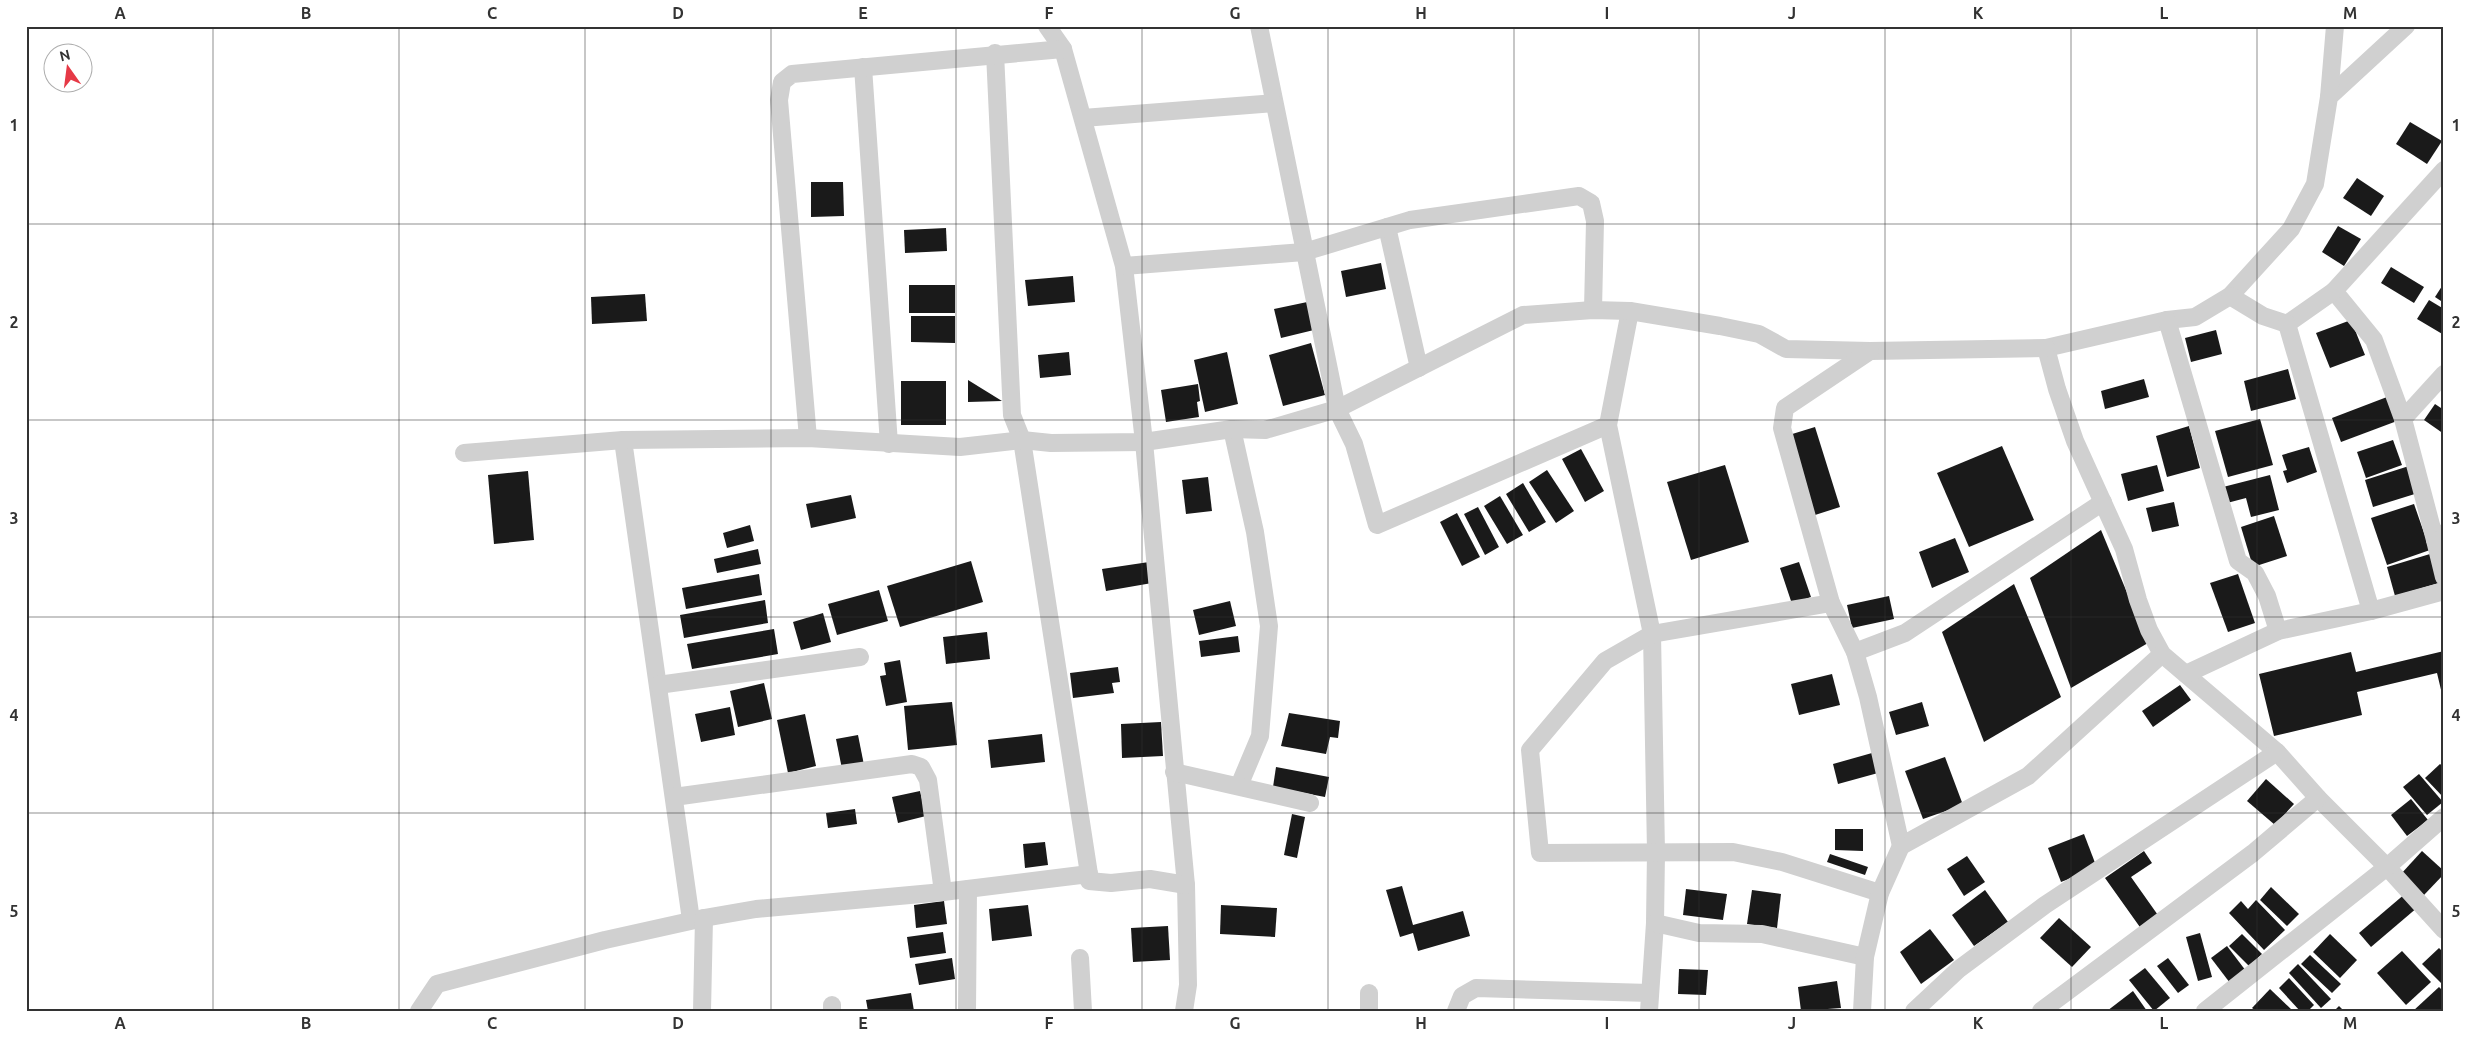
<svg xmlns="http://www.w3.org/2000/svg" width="2470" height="1037" font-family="Ubuntu,sans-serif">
  <rect width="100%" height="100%" fill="#fff"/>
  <!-- building -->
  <g fill="#1a1a1a">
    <path d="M2410 122 2442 141 2427 164 2396 144Z"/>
    <path d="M2357 178 2384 196 2371 216 2343 198Z"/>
    <path d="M811 182H843L844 216 811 217Z"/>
    <path d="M2338 226 2361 239 2344 266 2322 252Z"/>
    <path d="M946 228 947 251 905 253 904 230Z"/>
    <path d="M1381 263 1386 289 1346 297 1341 271Z"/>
    <path d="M2391 267 2424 287 2414 303 2381 283Z"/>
    <path d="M1073 276 1075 302 1028 306 1025 280Z"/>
    <path d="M2444 283V303L2435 297Z"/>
    <rect x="909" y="285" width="46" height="28"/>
    <path d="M645 294 647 321 592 324 591 297Z"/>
    <path d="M2429 300 2444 309V335L2417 319Z"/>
    <path d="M1312 301 1318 329 1281 338 1274 309Z"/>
    <path d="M911 316H955V343L911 342Z"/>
    <path d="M2351 320 2365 355 2330 368 2316 333Z"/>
    <path d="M2216 330 2222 354 2191 362 2185 338Z"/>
    <path d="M1311 343 1325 395 1283 406 1269 355Z"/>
    <path d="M1069 352 1071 375 1040 378 1038 355Z"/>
    <path d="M1227 352 1238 404 1205 412 1194 360Z"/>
    <path d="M2288 369 2296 399 2251 411 2244 381Z"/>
    <path d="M2144 379 2149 397 2105 409 2101 391Z"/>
    <path d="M968 380 1002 401 968 402Z"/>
    <rect x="901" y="381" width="45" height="44"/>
    <path d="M1198 384 1200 401 1197 402 1199 417 1166 422 1161 390Z"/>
    <path d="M2387 397 2397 421 2341 442 2332 418Z"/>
    <path d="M2435 404 2444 410V434L2424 420Z"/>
    <path d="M2260 419 2273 465 2228 477 2215 431Z"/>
    <path d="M2189 426 2200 468 2167 477 2156 436Z"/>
    <path d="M1815 427 1840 507 1815 515 1789 435Z"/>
    <path d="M2393 440 2402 465 2366 478 2357 452Z"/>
    <path d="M2002 446 2034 520 1969 547 1937 473Z"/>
    <path d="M2309 447 2317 472 2287 483 2283 471 2287 470 2282 455Z"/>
    <path d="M1581 449 1604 491 1585 502 1562 459Z"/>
    <path d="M1725 465 1749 542 1691 560 1667 482Z"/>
    <path d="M2157 465 2164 491 2128 501 2121 474Z"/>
    <path d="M2409 466 2418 493 2373 507 2365 480Z"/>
    <path d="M1547 470 1574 511 1556 523 1529 482Z"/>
    <path d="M528 471 534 540 494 544 488 475Z"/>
    <path d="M2270 475 2279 510 2251 517 2246 498 2227 503 2223 487Z"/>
    <path d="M1208 477 1212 511 1186 514 1182 480Z"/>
    <path d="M1523 483 1546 522 1529 532 1506 494Z"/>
    <path d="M851 495 856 518 811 528 806 504Z"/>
    <path d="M1500 496 1523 535 1507 544 1484 506Z"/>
    <path d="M2174 502 2179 526 2152 532 2146 508Z"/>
    <path d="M2414 504 2430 550 2387 565 2371 518Z"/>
    <path d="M1478 507 1499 547 1485 555 1464 514Z"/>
    <path d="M1457 513 1480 557 1462 566 1440 522Z"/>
    <path d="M2274 516 2287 556 2253 567 2241 527Z"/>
    <path d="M750 525 754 541 727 548 723 533Z"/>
    <path d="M2101 530 2148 643 2071 688 2030 578Z"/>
    <path d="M1955 538 1969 572 1932 588 1919 552Z"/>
    <path d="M758 549 761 564 717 573 714 559Z"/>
    <path d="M2430 554 2439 583 2395 596 2387 567Z"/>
    <path d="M971 561 983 602 900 627 887 586Z"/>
    <path d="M1149 562 1152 583 1106 591 1102 569Z"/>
    <path d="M1799 562 1811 597 1792 604 1780 568Z"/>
    <path d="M759 574 762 595 686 609 682 588Z"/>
    <path d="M2238 574 2255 623 2228 632 2210 583Z"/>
    <path d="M2014 584 2061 697 1984 742 1942 632Z"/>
    <path d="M879 590 888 621 837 635 828 604Z"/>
    <path d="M1889 596 1894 619 1852 628 1847 605Z"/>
    <path d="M765 600 768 623 684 638 680 615Z"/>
    <path d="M1230 601 1236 626 1199 635 1193 610Z"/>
    <path d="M823 613 831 642 801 650 793 622Z"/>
    <path d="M774 629 778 654 692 669 687 644Z"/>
    <path d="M987 632 990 659 946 664 943 637Z"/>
    <path d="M1238 636 1240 652 1201 657 1199 641Z"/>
    <path d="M2444 651V694H2442L2437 673 2357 692 2362 715 2274 736 2259 674 2351 652 2356 672Z"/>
    <path d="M900 660 907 702 886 706 880 676 886 675 884 663Z"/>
    <path d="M1118 667 1120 682 1112 683 1114 693 1073 698 1070 673Z"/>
    <path d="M1832 674 1840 705 1799 715 1791 684Z"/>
    <path d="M764 683 772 719 738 727 730 691Z"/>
    <path d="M2180 685 2191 700 2153 727 2142 711Z"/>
    <path d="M952 702 957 745 908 750 904 706Z"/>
    <path d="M1922 702 1929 726 1896 735 1889 712Z"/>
    <path d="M730 707 735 735 701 742 695 714Z"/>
    <path d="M1289 713 1340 721 1338 738 1330 737 1326 754 1281 746Z"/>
    <path d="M805 714 816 766 788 773 777 720Z"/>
    <path d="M1161 722 1163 756 1122 758 1121 724Z"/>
    <path d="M1042 734 1045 762 991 768 988 740Z"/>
    <path d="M858 735 864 765 842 769 836 739Z"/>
    <path d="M1872 753 1878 773 1838 784 1833 764Z"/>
    <path d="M1945 757 1963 805 1923 819 1905 771Z"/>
    <path d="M2440 764 2444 767V798L2425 778Z"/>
    <path d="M1276 767 1329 777 1325 797 1273 787Z"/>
    <path d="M2419 774 2443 802 2427 815 2403 787Z"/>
    <path d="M2266 779 2294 804 2275 825 2247 801Z"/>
    <path d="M920 791 926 816 898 823 892 797Z"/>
    <path d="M2411 799 2428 820 2407 836 2391 815Z"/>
    <path d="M855 809 857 824 828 828 826 813Z"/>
    <path d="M1292 814 1305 817 1297 858 1284 855Z"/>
    <path d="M1835 829H1863V851L1835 850Z"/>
    <path d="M2084 834 2097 868 2061 882 2048 848Z"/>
    <path d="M1045 842 1048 865 1025 868 1023 844Z"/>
    <path d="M2144 851 2152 863 2131 877 2160 918 2142 930 2105 878Z"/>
    <path d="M2422 851 2444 871V874L2424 895 2401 874Z"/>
    <path d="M1830 854 1868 867 1865 875 1827 862Z"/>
    <path d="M1967 856 1985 882 1964 896 1947 869Z"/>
    <path d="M1402 886 1413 925 1463 911 1470 936 1418 951 1413 933 1400 937 1386 890Z"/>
    <path d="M2271 887 2299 914 2287 926 2260 900Z"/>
    <path d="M1686 889 1727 894 1723 920 1683 915Z"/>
    <path d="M1752 890 1781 894 1777 928 1747 924Z"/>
    <path d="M1985 890 2008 922 1974 946 1952 915Z"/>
    <path d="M2406 893 2418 907 2371 947 2359 933Z"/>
    <path d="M2256 900 2285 930 2264 950 2229 913 2241 901 2248 909Z"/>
    <path d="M944 901 947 924 916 928 914 905Z"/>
    <path d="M1028 905 1032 936 992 941 989 909Z"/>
    <path d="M1221 905 1277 908 1275 937 1220 934Z"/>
    <path d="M2059 918 2091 947 2072 967 2040 938Z"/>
    <path d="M1168 926 1170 960 1133 962 1131 928Z"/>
    <path d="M1930 929 1954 960 1921 984 1900 952Z"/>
    <path d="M943 932 946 953 910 958 907 937Z"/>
    <path d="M2200 933 2212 977 2198 981 2186 937Z"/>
    <path d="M2242 934 2262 954 2249 966 2229 946Z"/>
    <path d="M2330 934 2357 960 2340 978 2313 952Z"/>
    <path d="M2227 946 2246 971 2230 983 2211 958Z"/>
    <path d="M2439 948 2444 953V986L2422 964Z"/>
    <path d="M2402 951 2431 982 2406 1005 2377 973Z"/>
    <path d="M2310 955 2341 984 2332 993 2301 964Z"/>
    <path d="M952 958 955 979 919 985 915 964Z"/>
    <path d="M2168 958 2189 985 2178 993 2157 966Z"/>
    <path d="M2298 964 2331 999 2321 1008 2289 973Z"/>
    <path d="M2145 968 2170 998 2154 1011 2129 980Z"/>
    <path d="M1679 969 1708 970 1706 995 1678 994Z"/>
    <path d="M2289 978 2314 1005 2308 1011H2300L2279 988Z"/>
    <path d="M1837 981 1841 1008 1801 1011 1798 987Z"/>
    <path d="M2439 987 2444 992V1011H2413Z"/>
    <path d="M2270 989 2293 1011H2256L2252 1008Z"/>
    <path d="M2133 991 2147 1011H2107Z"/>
    <path d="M911 993 914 1011H868L866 1000Z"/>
    <path d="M2339 1006 2344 1011H2334Z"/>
  </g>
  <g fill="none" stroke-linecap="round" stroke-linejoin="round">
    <!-- minor -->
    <g stroke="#d0d0d0" stroke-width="18">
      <path d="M1047 26 1063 49 1124 266 1144 442 1186 885 1188 985 1184 1011"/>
      <path d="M1259 26 1337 409 1354 444 1377 525 1608 425"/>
      <path d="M2406 26 2329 97 2315 184 2291 229 2230 296 2195 317 2167 320 2046 348 2057 389 2075 441 2124 549 2138 600 2149 630 2162 654 2277 752 2318 798 2387 867 2444 930"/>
      <path d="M995 53 1012 415 1022 440 1089 874"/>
      <path d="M863 67 889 444"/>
      <path d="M2329 97 2335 26"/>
      <path d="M1083 118 1274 103"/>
      <path d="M2444 170 2334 291 2374 340 2403 419 2444 374"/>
      <path d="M1387 227 1419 368"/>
      <path d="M1124 266 1304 252 1410 220 1579 196 1591 203 1595 221 1593 310"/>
      <path d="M2230 296 2263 316 2287 324 2334 291"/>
      <path d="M1630 311 1608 425 1652 634 1656 852 1655 923 1649 1011"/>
      <path d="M2167 320 2238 561 2255 573 2267 596 2278 631"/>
      <path d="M2287 324 2371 611"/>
      <path d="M2403 419 2435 540 2444 533"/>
      <path d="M1232 429 1255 532 1269 626 1260 736 1239 786"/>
      <path d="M808 438 779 100 782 82 792 74 1063 49"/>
      <path d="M623 440 691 920"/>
      <path d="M464 453 623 440 808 438 960 447 1022 440 1051 443 1144 442 1232 429 1265 430 1337 409 1523 315 1593 310 1630 311 1720 326 1759 334 1786 349 1870 351 2046 348"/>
      <path d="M2435 540 2444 577"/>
      <path d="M1831 603 1782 428 1785 408 1870 351"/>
      <path d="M1855 652 1905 633 2103 502"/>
      <path d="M2186 674 2278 631 2371 611 2444 591"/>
      <path d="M658 685 860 657"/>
      <path d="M1174 772 1310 803"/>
      <path d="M674 797 912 764 921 767 928 780 943 892"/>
      <path d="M1880 893 1782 862 1733 852 1540 853 1530 750 1605 661 1652 634 1831 603 1855 652 1868 697 1901 846 2028 776 2162 654"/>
      <path d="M1655 923 1699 933 1762 934 1865 957"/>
      <path d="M1080 958 1083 1011"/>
      <path d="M1369 993V1011"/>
      <path d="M832 1005V1011"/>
      <path d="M419 1011 437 984 605 940 704 918 756 909 943 892 1089 874V881L1111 883 1150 879 1186 885"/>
      <path d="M702 1011 704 918"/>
      <path d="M967 1011 968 889"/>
      <path d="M1456 1011 1462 996 1476 988 1650 993"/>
      <path d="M1862 1011 1865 957 1880 893 1901 846"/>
      <path d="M1914 1011 1959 969 2045 905 2277 752"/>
      <path d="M2041 1011 2253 853 2318 798"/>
      <path d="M2205 1011 2387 867 2444 817"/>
    </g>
  </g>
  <!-- grid -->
  <path fill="none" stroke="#333" stroke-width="1" stroke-opacity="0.55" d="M213 26V1011M399 26V1011M585 26V1011M771 26V1011M956 26V1011M1142 26V1011M1328 26V1011M1514 26V1011M1699 26V1011M1885 26V1011M2071 26V1011M2257 26V1011M26 224H2444M26 420H2444M26 617H2444M26 813H2444"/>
  <!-- border -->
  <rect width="2470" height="1037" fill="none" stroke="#ffffff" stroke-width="55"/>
  <!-- north arrow -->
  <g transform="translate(68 68) rotate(346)"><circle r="24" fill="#ffffff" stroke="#adadad"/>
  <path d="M0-4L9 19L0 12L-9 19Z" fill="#e63946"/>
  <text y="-8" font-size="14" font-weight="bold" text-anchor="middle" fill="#333333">N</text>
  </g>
  <rect x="28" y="28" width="2414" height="982" fill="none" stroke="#333" stroke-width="2"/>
  <g font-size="16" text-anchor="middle" font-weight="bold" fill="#333">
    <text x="120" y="19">A</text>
    <text x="306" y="19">B</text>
    <text x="492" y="19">C</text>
    <text x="678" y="19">D</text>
    <text x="863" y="19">E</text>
    <text x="1049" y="19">F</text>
    <text x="1235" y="19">G</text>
    <text x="1421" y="19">H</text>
    <text x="1607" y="19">I</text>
    <text x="1792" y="19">J</text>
    <text x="1978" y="19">K</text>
    <text x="2164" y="19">L</text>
    <text x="2350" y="19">M</text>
    <text x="14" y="131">1</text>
    <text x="2456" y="131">1</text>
    <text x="14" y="328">2</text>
    <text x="2456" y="328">2</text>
    <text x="14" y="524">3</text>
    <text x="2456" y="524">3</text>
    <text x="14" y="721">4</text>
    <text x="2456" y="721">4</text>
    <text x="14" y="917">5</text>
    <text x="2456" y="917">5</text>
    <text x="120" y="1029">A</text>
    <text x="306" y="1029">B</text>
    <text x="492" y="1029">C</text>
    <text x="678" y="1029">D</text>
    <text x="863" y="1029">E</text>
    <text x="1049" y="1029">F</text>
    <text x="1235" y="1029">G</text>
    <text x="1421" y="1029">H</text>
    <text x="1607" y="1029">I</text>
    <text x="1792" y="1029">J</text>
    <text x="1978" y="1029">K</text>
    <text x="2164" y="1029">L</text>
    <text x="2350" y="1029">M</text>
  </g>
</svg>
